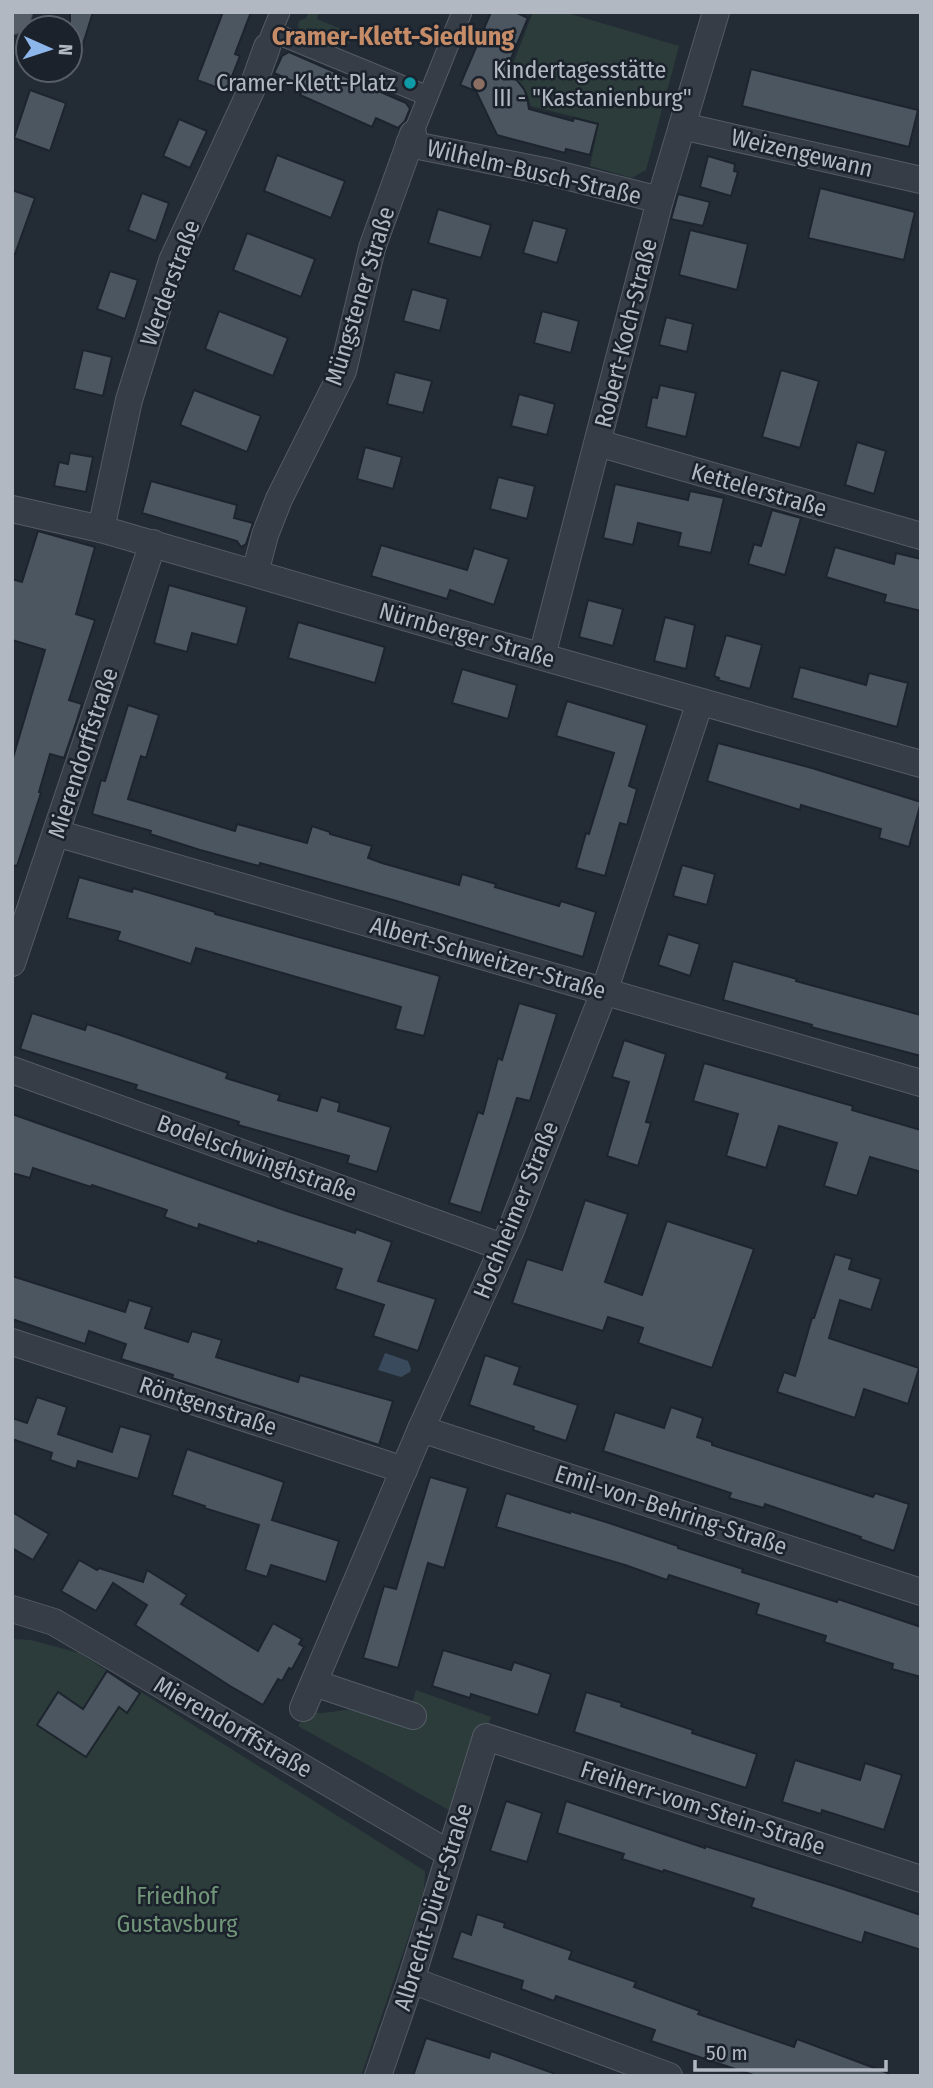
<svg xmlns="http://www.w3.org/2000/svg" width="933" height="2088" font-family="'Fira Sans Condensed',sans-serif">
  <rect width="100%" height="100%" fill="#232c35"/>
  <!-- green -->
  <g fill="#2b3c3b">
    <path d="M309 12H319L317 19 353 34 349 44 313 29 308 33 301 32 298 29 299 21 306 18Z"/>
    <path d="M533 12H564L679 46 646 170 632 178 590 166 599 123 531 106 525 89 510 72Z"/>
    <path d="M12 1639 31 1640 79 1653 425 1871 424 1891 361 2076H12Z"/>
    <path d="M416 1690 491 1717 456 1814 298 1726 308 1712 323 1713 352 1709 407 1721Z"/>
  </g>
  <!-- water -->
  <path fill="#3a4a5d" d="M385 1353 408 1361 411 1369 410 1372 401 1377 378 1370Z"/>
  <!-- building -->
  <g fill="#4b5661" stroke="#1d242d" stroke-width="2">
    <path d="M70 12H93L75 70 70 69Z"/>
    <path d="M223 12H251L235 54 240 56 226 91 197 80Z"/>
    <path d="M491 12H515L528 18 507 68 524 89 527 97 529 109 573 121 574 118 598 124 590 155 566 149 565 153 497 135 476 91 460 85Z"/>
    <path d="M289 52 406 103 410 109 405 121 398 128 376 118 372 127 300 95 304 86 274 73 282 56Z"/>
    <path d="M751 69 918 110 909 147 742 106Z"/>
    <path d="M30 90 66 103 50 151 14 138Z"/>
    <path d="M179 119 207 131 190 168 163 156Z"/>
    <path d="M277 155 345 181 331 218 264 191Z"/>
    <path d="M708 156 735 164 734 171 738 172 731 196 700 187Z"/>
    <path d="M820 188 915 212 904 260 808 238Z"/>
    <path d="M12 190 35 198 15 254H12Z"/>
    <path d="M142 193 169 203 156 241 128 230Z"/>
    <path d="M678 194 710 202 703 226 671 219Z"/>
    <path d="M438 209 491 225 481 258 428 243Z"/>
    <path d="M533 220 567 229 557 263 523 253Z"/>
    <path d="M690 230 748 244 737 290 679 275Z"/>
    <path d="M247 233 315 259 301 297 233 270Z"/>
    <path d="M110 271 138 280 125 319 97 309Z"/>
    <path d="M412 289 448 299 440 331 403 321Z"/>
    <path d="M219 311 288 338 273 376 205 349Z"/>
    <path d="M542 311 579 321 571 353 534 343Z"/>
    <path d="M666 317 693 324 687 352 659 345Z"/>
    <path d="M83 350 112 357 103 396 74 389Z"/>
    <path d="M781 370 819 381 800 448 762 437Z"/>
    <path d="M395 372 432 381 423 413 387 404Z"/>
    <path d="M660 385 696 393 686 437 646 427 652 397 657 398Z"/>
    <path d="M194 390 261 416 247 452 180 425Z"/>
    <path d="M519 394 555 404 547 435 511 426Z"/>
    <path d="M857 442 886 451 874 494 845 485Z"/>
    <path d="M365 447 402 457 393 489 357 479Z"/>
    <path d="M70 453 93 457 86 492 54 486 59 462 68 464Z"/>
    <path d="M498 477 535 486 527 519 490 509Z"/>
    <path d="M151 481 237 505 234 518 253 523 246 544 241 547 237 541 142 513Z"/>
    <path d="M615 484 688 500 690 491 724 498 711 553 678 546 681 533 638 523 633 545 603 538Z"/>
    <path d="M772 510 801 518 785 575 748 564 754 544 761 546Z"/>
    <path d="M38 531 95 547 76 614 95 620 69 700 82 704 76 723 64 758 50 754 39 792 41 793 17 866 12 865V761L45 650 12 640V579L22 582Z"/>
    <path d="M381 545 467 570 474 548 509 559 494 605 450 590 447 599 371 576Z"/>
    <path d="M835 547 894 564 896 553 921 559V611L884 602 886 595 826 577Z"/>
    <path d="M169 585 247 607 237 645 192 633 187 652 154 643Z"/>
    <path d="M588 600 623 609 613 646 579 637Z"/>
    <path d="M665 617 695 625 686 669 654 661Z"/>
    <path d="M298 622 385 647 375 683 288 658Z"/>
    <path d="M726 635 762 645 750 689 718 680 719 678 714 676Z"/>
    <path d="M800 667 866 685 869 673 908 683 897 727 792 698Z"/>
    <path d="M462 669 517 685 508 719 452 703Z"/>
    <path d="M567 701 647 725 629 786 637 789 627 825 620 823 605 876 576 868 586 833 589 834 614 753 556 736Z"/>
    <path d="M128 705 159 715 146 758 141 756 128 799 235 831 237 824 307 843 312 826 330 832V834L372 846 368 858 382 863 459 885 462 874 496 884 495 887 559 906 561 901 596 912 583 957 393 900 260 863 259 866 200 850 150 834 151 831 92 814 101 780 105 781Z"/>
    <path d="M718 743 812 768 921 802 909 847 879 838 881 829 801 805 800 810 707 781Z"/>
    <path d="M682 865 715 874 707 905 673 896Z"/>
    <path d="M79 877 132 892 133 888 215 912V914L440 976 424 1036 395 1029 401 1007 196 948 191 964 117 940 120 932 67 918Z"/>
    <path d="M668 934 700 944 690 976 658 965Z"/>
    <path d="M733 961 797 979 796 981 921 1015V1056L811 1027 812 1025 723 1000Z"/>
    <path d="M519 1003 557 1014 530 1101 517 1098 481 1213 449 1203 478 1112 483 1114 498 1058 502 1060Z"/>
    <path d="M32 1013 85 1030 87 1024 120 1035 228 1073 226 1078 280 1095 278 1100 317 1111 321 1097 340 1103 338 1111 391 1127 377 1172 347 1163 349 1156 238 1125 239 1122 135 1089 137 1085 20 1049Z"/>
    <path d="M624 1040 666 1054 646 1122 651 1123 638 1166 607 1156 629 1082 612 1077Z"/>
    <path d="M704 1063 853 1106 852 1110 921 1130V1172L870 1157 857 1196 824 1186 837 1143 779 1126 766 1168 726 1156 738 1114 693 1101Z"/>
    <path d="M12 1114 287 1211 355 1233 356 1229 392 1242 378 1281 436 1299 418 1351 373 1336 384 1305 335 1289 342 1269 258 1241 257 1244 199 1224 198 1229 164 1217 167 1210 92 1185 91 1187 33 1168 30 1178 12 1173Z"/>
    <path d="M585 1200 628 1214 605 1282 642 1295 667 1221 754 1249 712 1368 638 1343 643 1328 608 1317 603 1331 512 1303 527 1259 562 1270Z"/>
    <path d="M835 1254 852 1259 849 1269 881 1279 871 1310 840 1300 829 1338 919 1368 908 1404 864 1389 855 1418 777 1392 784 1372 795 1376 812 1318H814Z"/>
    <path d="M12 1276 125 1312 129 1300 152 1307 145 1328 188 1342 192 1331 222 1340 216 1357 298 1382 300 1375 393 1401 379 1445 172 1378 173 1375 121 1359 126 1344 89 1331 85 1344 12 1319Z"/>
    <path d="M485 1355 520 1367 514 1384 578 1405 566 1441 533 1430 534 1427 469 1405Z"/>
    <path d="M37 1397 67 1407 58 1434 112 1452 120 1426 151 1435 138 1479 78 1461 76 1469 50 1460 52 1453 12 1439V1418L27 1423Z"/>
    <path d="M671 1407 703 1418 697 1437 712 1442V1445L873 1497 875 1493 909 1504 894 1551 860 1539 861 1537 765 1504 764 1508 729 1498 731 1493 603 1451 615 1412 664 1428Z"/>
    <path d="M187 1449 284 1482 272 1520 339 1541 326 1582 271 1565 267 1577 245 1570 259 1525 204 1508 205 1506 172 1495Z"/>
    <path d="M430 1477 468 1488 444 1568 428 1563 398 1668 363 1658 384 1586 396 1589Z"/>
    <path d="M506 1493 570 1513V1511L606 1522 678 1546V1548L743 1569 742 1572 837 1602 838 1599 921 1627V1677L892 1669 893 1664 824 1642 826 1636 756 1614 759 1604 669 1575 667 1580 625 1565 496 1527Z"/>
    <path d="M12 1512 49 1534 33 1560 12 1548Z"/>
    <path d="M79 1560 97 1570 99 1568 143 1582 147 1570 187 1595 181 1604 258 1651 273 1623 302 1639 299 1644 304 1647 292 1669 289 1668 282 1681 278 1679 263 1705 230 1686 135 1625 147 1605 113 1583 96 1611 61 1591Z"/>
    <path d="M443 1650 511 1670 514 1662 551 1674 538 1715 471 1694 470 1698 432 1686Z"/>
    <path d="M107 1671 140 1693 127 1713 119 1707 86 1757 37 1725 58 1692 83 1709Z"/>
    <path d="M586 1692 622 1703 621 1706 693 1730 692 1733 757 1754 746 1788 574 1732Z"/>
    <path d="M795 1760 860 1780 865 1763 902 1775 884 1830 822 1810 821 1814 782 1802Z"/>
    <path d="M506 1801 542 1813 527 1862 490 1851Z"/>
    <path d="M566 1801 705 1848V1846L834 1886 921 1915V1950L865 1932 862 1943 751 1907 754 1899 664 1870 663 1872 622 1859 624 1854 557 1833Z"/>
    <path d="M477 1914 505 1923 504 1927 572 1951 569 1959 636 1982 634 1987 700 2011 698 2014 794 2047 797 2039 888 2073V2076H756L651 2041 655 2030 556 1996 554 2001 521 1989 523 1981 452 1958 461 1931 471 1935Z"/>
    <path d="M426 2038 489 2058 491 2051 553 2073V2076H413Z"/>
  </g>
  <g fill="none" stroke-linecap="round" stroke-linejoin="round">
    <defs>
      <g id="pedestrian">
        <path d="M272 32 428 96"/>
        <path d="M268 42 280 12"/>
        <path d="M413 134 462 12"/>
      </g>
      <g id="minor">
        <path d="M682 126 921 180"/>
        <path d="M409 144 549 172 660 200"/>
        <path d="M598 443 921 536"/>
        <path d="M12 509 101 529 511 648 921 764"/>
        <path d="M101 529 129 400 172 261 253 86 267 47"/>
        <path d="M255 573 265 535 279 499 343 371 372 248 413 134"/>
        <path d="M542 656 660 200 716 12"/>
        <path d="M56 833 921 1083"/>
        <path d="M12 963 153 543"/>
        <path d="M12 1070 502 1247"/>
        <path d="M12 1342 404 1470"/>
        <path d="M421 1429 921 1592"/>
        <path d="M12 1609 54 1622 450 1854"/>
        <path d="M314 1683 413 1716"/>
        <path d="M303 1708 421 1429 511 1230 604 992 700 702"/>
        <path d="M411 1980 669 2076"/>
        <path d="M378 2076 411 1980 486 1737 921 1879"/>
      </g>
      <path id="primary" d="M12 15 13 12"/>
    </defs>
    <!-- pedestrian casing -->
    <use href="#pedestrian" stroke="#545b64" stroke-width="21"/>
    <!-- minor casing -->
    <use href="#minor" stroke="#545b64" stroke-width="28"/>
    <!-- primary casing -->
    <use href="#primary" stroke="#424952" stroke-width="40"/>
    <!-- pedestrian -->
    <use href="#pedestrian" stroke="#363d46" stroke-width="19"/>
    <!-- minor -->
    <use href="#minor" stroke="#363d46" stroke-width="26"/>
    <!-- primary -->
    <use href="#primary" stroke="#545c66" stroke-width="38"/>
  </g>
  <!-- markers -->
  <circle fill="#0f9aa8" stroke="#1b222b" stroke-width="2.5" cx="410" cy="83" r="7"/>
  <circle fill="#8d6e63" stroke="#1b222b" stroke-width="2.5" cx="479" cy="84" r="7"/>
  <g text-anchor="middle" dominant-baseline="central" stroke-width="5" stroke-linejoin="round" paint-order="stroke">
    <!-- poi labels -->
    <g font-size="24" fill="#b1b8c2" stroke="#1b222b" text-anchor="start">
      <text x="493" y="70">Kindertagesstätte<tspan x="493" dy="28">III - "Kastanienburg"</tspan></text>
      <text x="396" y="83" text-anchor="end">Cramer-Klett-Platz</text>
    </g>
    <!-- street labels -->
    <g font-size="24" fill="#b1b8c2" stroke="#1b222b">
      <text transform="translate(802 153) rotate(13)">Weizengewann</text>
      <text transform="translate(534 172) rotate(13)">Wilhelm-Busch-Straße</text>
      <text transform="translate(170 283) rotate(-70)">Werderstraße</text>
      <text transform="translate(360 296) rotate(-73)">Müngstener Straße</text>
      <text transform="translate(626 333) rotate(-76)">Robert-Koch-Straße</text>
      <text transform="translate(759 490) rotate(16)">Kettelerstraße</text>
      <text transform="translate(467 635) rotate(16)">Nürnberger Straße</text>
      <text transform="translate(83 753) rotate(-72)">Mierendorffstraße</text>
      <text transform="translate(488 958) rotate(16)">Albert-Schweitzer-Straße</text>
      <text transform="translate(257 1158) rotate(20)">Bodelschwinghstraße</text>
      <text transform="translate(516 1210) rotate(-68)">Hochheimer Straße</text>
      <text transform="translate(208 1406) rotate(18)">Röntgenstraße</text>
      <text transform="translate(671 1510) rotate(18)">Emil-von-Behring-Straße</text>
      <text transform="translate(233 1727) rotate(30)">Mierendorffstraße</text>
      <text transform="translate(703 1808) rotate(18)">Freiherr-vom-Stein-Straße</text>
      <text transform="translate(433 1907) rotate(-73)">Albrecht-Dürer-Straße</text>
    </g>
    <!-- park labels -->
    <g font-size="24" fill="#729679" stroke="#1b222b">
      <text x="177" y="1896">Friedhof<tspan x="177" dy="28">Gustavsburg</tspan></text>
    </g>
    <!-- neighbourhood labels -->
    <g font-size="26" font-weight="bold" fill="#c68c68" stroke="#1b222b">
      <text x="393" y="36">Cramer-Klett-Siedlung</text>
    </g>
  </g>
  <!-- border -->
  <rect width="933" height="2088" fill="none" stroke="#b1b8c2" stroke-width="28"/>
  <!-- north arrow -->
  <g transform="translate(49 49) rotate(93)"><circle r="33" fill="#1b222b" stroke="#575e67" stroke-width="2"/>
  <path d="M0-5L12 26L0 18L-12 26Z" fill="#8db6eb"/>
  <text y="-10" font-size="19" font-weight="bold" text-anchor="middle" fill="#b1b8c2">N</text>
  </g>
  <!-- scale -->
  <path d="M695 2060v10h191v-10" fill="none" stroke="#b1b8c2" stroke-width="3.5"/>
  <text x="706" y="2060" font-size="21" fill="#b1b8c2" stroke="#1b222b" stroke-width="5" paint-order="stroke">50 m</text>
</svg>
